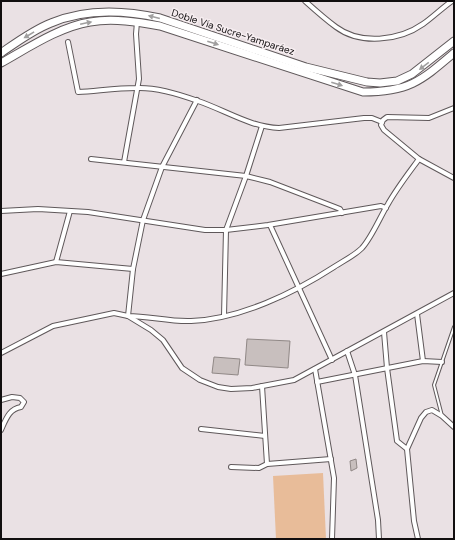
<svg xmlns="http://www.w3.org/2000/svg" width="455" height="540" font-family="'DM Sans',sans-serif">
  <rect width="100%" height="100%" fill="#eae1e4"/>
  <!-- pitch -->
  <path fill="#e8bc99" d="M323 473 326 539H276L273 476Z"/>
  <!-- building -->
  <g fill="#c8bfbe" stroke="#908886">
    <path d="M247 339 290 341 288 368 245 365Z"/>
    <path d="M214 357 240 359 238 375 212 373Z"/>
    <path d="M356 459 357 468 351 471 350 461Z"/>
  </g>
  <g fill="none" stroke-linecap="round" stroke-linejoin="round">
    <defs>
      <path id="service" d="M442 416 434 385 454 327"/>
      <g id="minor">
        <path d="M305 1C315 10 325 19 336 27 360 45 399 41 423 24 433 17 442 8 452 1"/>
        <path d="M68 42 78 92C97 91 116 88 136 88 156 87 179 94 198 101 225 110 250 127 279 128L364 118H372L382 122"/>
        <path d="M197 100 162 167 143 220 133 269 128 316C149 316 170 322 191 321 240 319 294 293 334 267 343 261 354 256 362 248 372 237 380 217 388 204 397 188 408 174 419 159"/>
        <path d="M454 108 429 118 387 117 383 120 381 125 384 130 419 159 454 178"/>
        <path d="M91 159 246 176 270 182 335 207 340 209 342 213"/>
        <path d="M124 162 139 79 136 34 137 22"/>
        <path d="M1 211 38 209 88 212 205 230H226L268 225 381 206 386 208"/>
        <path d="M270 225 332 360"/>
        <path d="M56 262 70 211"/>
        <path d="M1 274 56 262 133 269"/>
        <path d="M417 314 423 361"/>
        <path d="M224 316 226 230 246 176 262 126"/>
        <path d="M384 332 387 368 397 441 407 449"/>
        <path d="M347 351 355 375 378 520 379 539"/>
        <path d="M1 353 53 326 114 313 128 316 151 330 163 340 182 368 200 380 218 387 231 389 252 388 294 380 454 293"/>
        <path d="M315 369 334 478 332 539"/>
        <path d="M317 382 423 361 442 362"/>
        <path d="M262 386 267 464"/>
        <path d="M1 400 12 397 20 398 24 402 21 407C9 409 6 419 1 430"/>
        <path d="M201 429 265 436"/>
        <path d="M231 467 259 468 267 464 331 459"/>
        <path d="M418 539 414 521 407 449 421 418 426 412 432 410 442 416 454 427"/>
      </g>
      <g id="trunk">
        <path d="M1 53C17 42 33 30 51 23 86 8 124 10 160 18L306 67 367 82 380 83 397 81 412 74 454 41"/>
        <path d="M1 63C28 48 59 27 90 22 113 18 138 22 160 26L363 92C409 92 421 81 454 53"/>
      </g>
    </defs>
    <!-- service casing -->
    <use href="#service" stroke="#5f585a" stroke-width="4"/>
    <!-- minor casing -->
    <use href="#minor" stroke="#5f585a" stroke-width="6"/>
    <!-- trunk casing -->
    <use href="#trunk" stroke="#5f585a" stroke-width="9"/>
    <!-- service -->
    <use href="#service" stroke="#fff" stroke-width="2"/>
    <!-- minor -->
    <use href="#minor" stroke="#fff" stroke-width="4"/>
    <!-- trunk -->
    <use href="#trunk" stroke="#fff" stroke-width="7"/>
  </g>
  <!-- one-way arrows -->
  <defs><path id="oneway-solid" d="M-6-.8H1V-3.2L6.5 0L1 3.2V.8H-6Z"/></defs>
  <g fill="#a09f9f">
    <use href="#oneway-solid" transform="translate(154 17) rotate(-166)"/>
    <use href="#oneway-solid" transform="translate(86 23) rotate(-12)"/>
    <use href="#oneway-solid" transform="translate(29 35) rotate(149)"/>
    <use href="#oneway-solid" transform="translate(213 43) rotate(18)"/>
    <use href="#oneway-solid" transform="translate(424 66) rotate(143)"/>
    <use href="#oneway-solid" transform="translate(337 84) rotate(18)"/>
  </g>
  <g text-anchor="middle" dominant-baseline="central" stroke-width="3" stroke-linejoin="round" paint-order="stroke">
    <!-- street labels -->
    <g font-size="10" fill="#110e0f" stroke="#f7eef1">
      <text transform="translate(233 32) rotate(18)">Doble Vía Sucre-Yamparáez</text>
    </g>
  </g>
  <!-- border -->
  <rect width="455" height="540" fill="none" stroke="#110e0f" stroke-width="4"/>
</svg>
